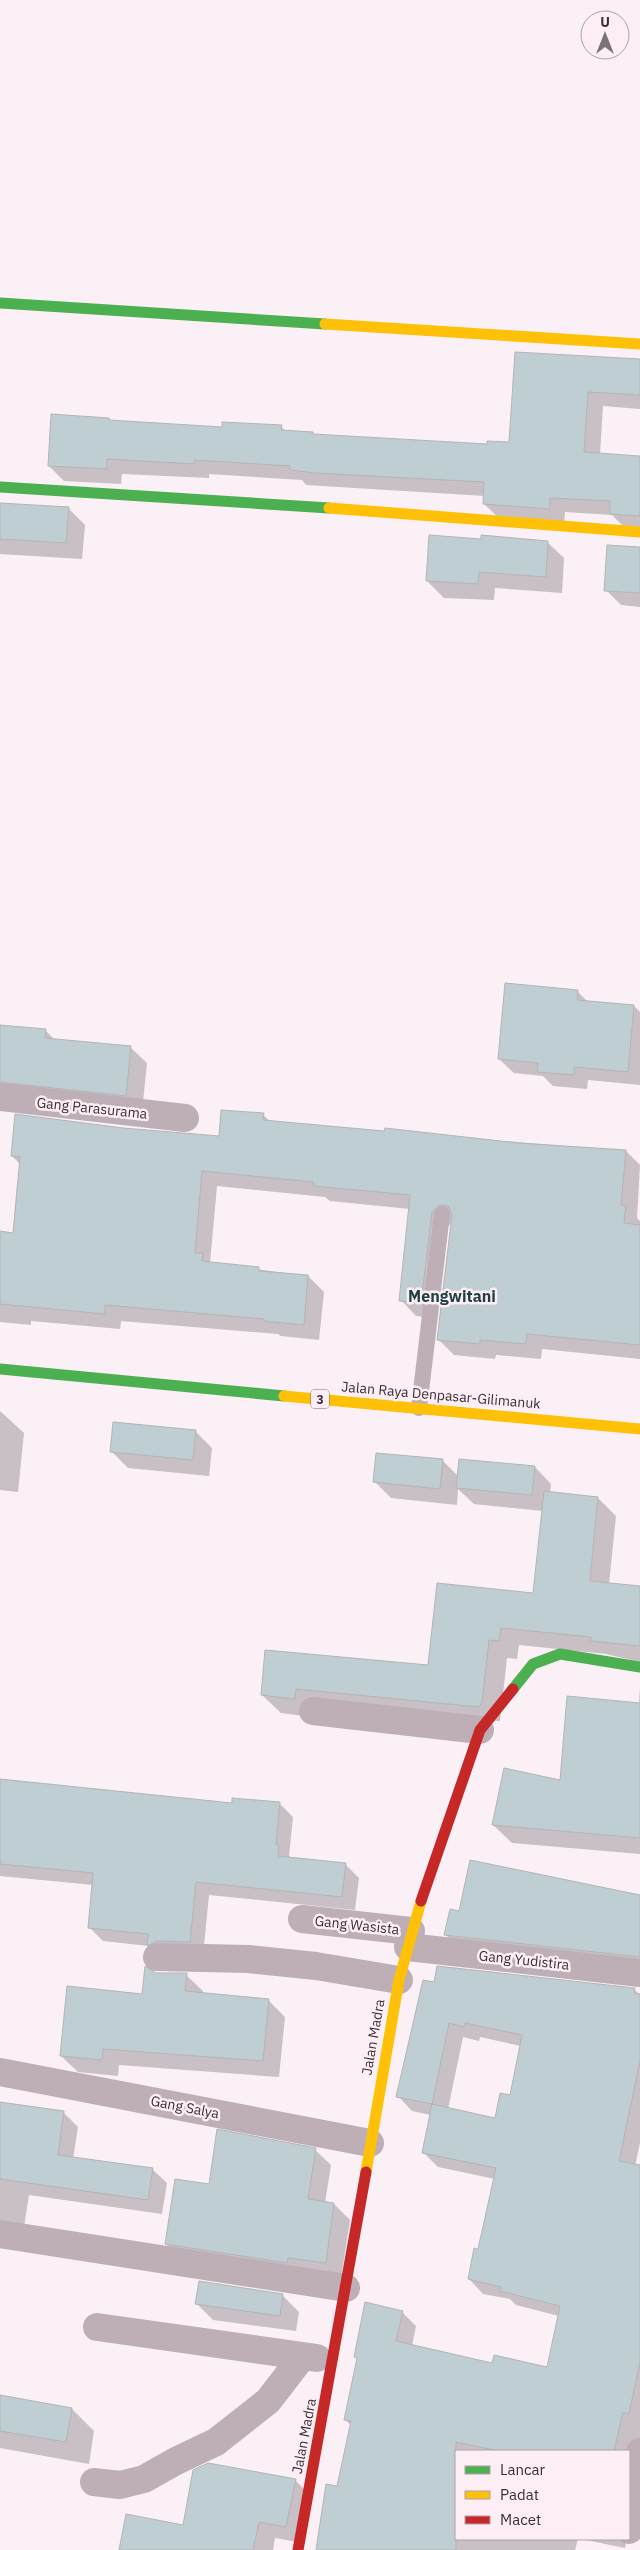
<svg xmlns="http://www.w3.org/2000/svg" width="640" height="2550" font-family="'IBM Plex Sans',sans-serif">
  <rect width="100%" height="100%" fill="#faf0f5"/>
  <!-- shadow -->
  <g fill="#0003" fill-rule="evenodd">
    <path d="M516 353 640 359V409L603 406 600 454 640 457V530L626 529 612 515 565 512 564 524 500 519 484 504 485 496 306 485 302 480 209 474V478L122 474 121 484 64 481 49 466 108 419 111 422 223 428 281 427 287 432 315 435 488 445 510 444Z"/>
    <path d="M0 504 68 508 85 525 82 559 0 554Z"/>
    <path d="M482 540 547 542 564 558 562 593 495 588 494 600 444 598 427 581Z"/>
    <path d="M640 547V607L621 605 606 590Z"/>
    <path d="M577 991 588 1002 634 1006 640 1012V1085L588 1080 587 1089 553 1086 543 1076 514 1073 499 1059Z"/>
    <path d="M0 1026 45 1030 55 1040 130 1047 147 1063 142 1112 0 1102Z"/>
    <path d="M263 1115 271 1122 626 1151 640 1165 637 1218 640 1221V1359L542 1349 541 1359 496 1355 495 1359 454 1355 438 1339 452 1222 447 1228 437 1318 416 1316 401 1300 410 1209 330 1201 325 1197 217 1186 210 1263 308 1276 324 1292 319 1340 281 1336 278 1334 121 1321 120 1329 31 1321V1325L0 1322V1233L14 1234 21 1165 12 1156 123 1129 220 1138Z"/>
    <path d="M0 1411 24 1433 18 1492 0 1490Z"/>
    <path d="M195 1431 212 1448 209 1476 128 1468 111 1451Z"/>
    <path d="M377 1454 443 1461 458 1476 535 1467 551 1484 550 1493 598 1498 616 1516 609 1584 640 1588V1662L606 1654 519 1645 517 1659 507 1658 500 1721 313 1717 281 1713 262 1695 429 1666 534 1594 543 1511 474 1504 458 1489 457 1505 391 1498 374 1481Z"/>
    <path d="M640 1686V1854L512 1843 493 1825 561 1781 639 1704Z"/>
    <path d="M279 1803 293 1817 289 1856 292 1859 345 1864 359 1878 355 1910 209 1895 203 1956 162 1959 149 1946 103 1941 89 1927 93 1885 0 1876V1805Z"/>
    <path d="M640 1896V1968L458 1947 446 1935 460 1913Z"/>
    <path d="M156 1974 186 1975 203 1991V1994L269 2001 285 2017 279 2077 119 2065 118 2076 78 2072 61 2056 143 1996Z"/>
    <path d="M424 1982 634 1989 640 1995V2143L635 2166 640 2167V2461L629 2451H456V2539H578L575 2550H319L321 2535 319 2532 327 2486 338 2488 352 2426 345 2420 358 2359 355 2357 402 2312 416 2326 412 2346 493 2365 548 2368 559 2316 516 2305 510 2299 483 2294 469 2279 479 2251 495 2179 438 2167 423 2152 431 2115 412 2111 398 2096ZM463 2037 479 2041 480 2037 521 2046 511 2097 496 2119 448 2109Z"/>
    <path d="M0 2103 64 2113 78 2127 73 2159 152 2169 167 2183 162 2214 29 2195 23 2233 0 2231Z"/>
    <path d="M315 2150 331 2165 325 2203 334 2204 350 2220 341 2278 182 2259 166 2244 210 2185Z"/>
    <path d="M282 2295 299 2312 296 2331 213 2320 196 2303Z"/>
    <path d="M0 2396 72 2409 94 2431 89 2464 0 2448Z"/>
    <path d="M295 2480 312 2497 303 2543 275 2538 273 2550H120Z"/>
    <path d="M581 2539H627L625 2548Z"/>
  </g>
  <!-- building -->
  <g fill="#bfced2" stroke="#b4b4b6" fill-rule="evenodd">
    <path d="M515 352 640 359V395L588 392 584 452 640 456V516L610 514V501L550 498V509L483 504 484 482 315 473 290 470V466L194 460V464L107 459V469L48 466 51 414 109 418V420L222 427V422L282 425 281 430 313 432V434L487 444V441L509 442Z"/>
    <path d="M0 503 69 507 66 543 0 539Z"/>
    <path d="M429 535 481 539V535L548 541 546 577 479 572 478 584 426 581Z"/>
    <path d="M607 545 640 547V593L604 591Z"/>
    <path d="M505 983 578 990 577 1000 634 1005 628 1072 574 1067V1075L537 1072 538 1063 498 1059Z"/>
    <path d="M0 1025 46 1029 45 1038 131 1046 126 1096 0 1082Z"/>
    <path d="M221 1110 264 1113 263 1120 384 1131 385 1128 518 1143 626 1150 621 1205H626L624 1223 640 1225V1345L527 1334 526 1344 480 1340V1344L437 1340 452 1215 448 1206 439 1205 432 1212 421 1303 399 1301 410 1195 313 1186V1182L202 1171 195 1253H203L202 1261 259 1267V1271L308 1275 304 1325 264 1321V1319L105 1305V1314L0 1304V1231L13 1233 20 1157 11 1156 15 1114 123 1128 219 1136Z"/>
    <path d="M113 1422 196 1430 193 1460 110 1452Z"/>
    <path d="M376 1453 443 1459 440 1489 373 1482Z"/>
    <path d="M459 1459 535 1466 532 1495 456 1488Z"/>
    <path d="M544 1491 598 1497 590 1581 640 1586V1646L591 1641V1637L501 1628 499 1641 489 1640 482 1702 479 1707 296 1689 295 1699 261 1695 265 1650 428 1665 437 1583 533 1593Z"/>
    <path d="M567 1696 640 1703V1838L492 1825 504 1768 560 1780Z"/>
    <path d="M0 1779 232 1803V1798L280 1802 276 1844 279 1845 278 1856 346 1863 342 1897 196 1882 190 1942 157 1941 147 1946 148 1934 88 1928 93 1873 0 1864Z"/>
    <path d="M470 1860 640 1895V1957L444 1935 450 1909 459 1911Z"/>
    <path d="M145 1966 156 1973H187L185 1991 269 1999 263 2061 103 2049 102 2060 60 2056 67 1986 142 1994Z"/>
    <path d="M437 1966 635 1988 634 1993 640 1994V2061L619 2161 640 2165V2361L629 2414 623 2412 614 2451H499L456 2442V2550H316L326 2484 337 2486 351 2421 344 2420 357 2358 354 2357 365 2302 403 2311 396 2341 492 2363 494 2355 547 2367 560 2306 500 2291 501 2287 468 2279 474 2248 478 2249 496 2168 422 2153 432 2104 396 2097 423 1980 434 1982ZM449 2023 464 2027 465 2023 522 2035 510 2095 500 2093 495 2118 432 2104Z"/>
    <path d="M0 2102 64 2111 58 2155 153 2168 148 2200 0 2179Z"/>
    <path d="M217 2129 316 2148 308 2199 334 2203 326 2263 288 2258 287 2263 165 2244 175 2179 209 2184Z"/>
    <path d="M199 2281 283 2294 280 2316 195 2304Z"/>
    <path d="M0 2395 72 2408 66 2442 0 2431Z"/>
    <path d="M208 2463 296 2479 286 2527 259 2522 253 2550H119L126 2514 183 2525 193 2470Z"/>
  </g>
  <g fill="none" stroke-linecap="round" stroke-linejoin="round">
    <!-- lane -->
    <path stroke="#beaeb5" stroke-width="16" d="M419 1408 442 1214"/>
    <!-- street -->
    <g stroke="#beaeb5" stroke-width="28">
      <path d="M0 1097 185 1118"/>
      <path d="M313 1711 480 1730"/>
      <path d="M302 1919 411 1931"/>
      <path d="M408 1947 640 1973"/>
      <path d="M157 1957 248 1959 316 1966 399 1980"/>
      <path d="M0 2072 370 2143"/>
      <path d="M0 2234 346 2288"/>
      <path d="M97 2327 317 2358"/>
      <path d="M94 2482 120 2485 144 2479 176 2461 216 2442 268 2401 302 2357"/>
      <path d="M629 2530 640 2452"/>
    </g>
    <!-- fast -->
    <g stroke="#4caf50" stroke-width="11">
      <path d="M0 303 325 324"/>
      <path d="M0 487 329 508"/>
      <path d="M0 1369 284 1396"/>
      <path d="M513 1689 533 1664 560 1654 640 1667"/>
    </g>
    <!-- slow -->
    <g stroke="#ffc107" stroke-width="11">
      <path d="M325 324 640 344"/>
      <path d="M329 508 640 532"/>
      <path d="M284 1396 640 1429"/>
      <path d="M366 2172 399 1980 421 1901"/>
    </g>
    <!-- jam -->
    <g stroke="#c62828" stroke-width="11">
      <path d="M421 1901 480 1730 513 1689"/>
      <path d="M298 2550 366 2172"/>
    </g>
  </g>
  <g text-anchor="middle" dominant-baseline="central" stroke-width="5" stroke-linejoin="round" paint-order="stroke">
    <!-- shield labels -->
    <rect fill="#fdedf5" stroke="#73696e" stroke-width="1" x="311" y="1389.5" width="18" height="19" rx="4"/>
    <g font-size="12" font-weight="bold" fill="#383034">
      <text x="320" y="1399">3</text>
    </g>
    <!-- street labels -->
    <g font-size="14" fill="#383034" stroke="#fdedf5">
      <text transform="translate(92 1108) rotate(6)">Gang Parasurama</text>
      <text transform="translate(441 1395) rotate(5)">Jalan Raya Denpasar-Gilimanuk</text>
      <text transform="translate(357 1925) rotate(6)">Gang Wasista</text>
      <text transform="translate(524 1960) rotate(6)">Gang Yudistira</text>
      <text transform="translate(373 2037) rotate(-80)">Jalan Madra</text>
      <text transform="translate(185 2107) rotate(11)">Gang Salya</text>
      <text transform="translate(304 2436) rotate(-79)">Jalan Madra</text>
    </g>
    <!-- quarter labels -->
    <g font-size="16" font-weight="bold" fill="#1c3f42" stroke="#fdedf5">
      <text x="452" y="1296">Mengwitani</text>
    </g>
  </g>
  <!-- legend -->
  <rect x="455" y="2450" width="175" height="90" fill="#fdedf5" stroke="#aea1a8"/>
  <rect x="465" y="2466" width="25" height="8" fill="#4caf50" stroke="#aea1a8"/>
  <text x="500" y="2475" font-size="15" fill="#383034">Lancar</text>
  <rect x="465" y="2491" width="25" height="8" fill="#ffc107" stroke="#aea1a8"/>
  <text x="500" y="2500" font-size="15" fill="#383034">Padat</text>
  <rect x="465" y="2516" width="25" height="8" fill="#c62828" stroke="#aea1a8"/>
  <text x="500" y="2525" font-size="15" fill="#383034">Macet</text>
  <!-- north arrow -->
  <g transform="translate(605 35)"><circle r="24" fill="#fdedf5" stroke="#aea1a8"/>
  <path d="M0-4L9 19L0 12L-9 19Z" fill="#7c7378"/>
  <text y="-8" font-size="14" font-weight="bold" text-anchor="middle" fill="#383034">U</text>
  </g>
</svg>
